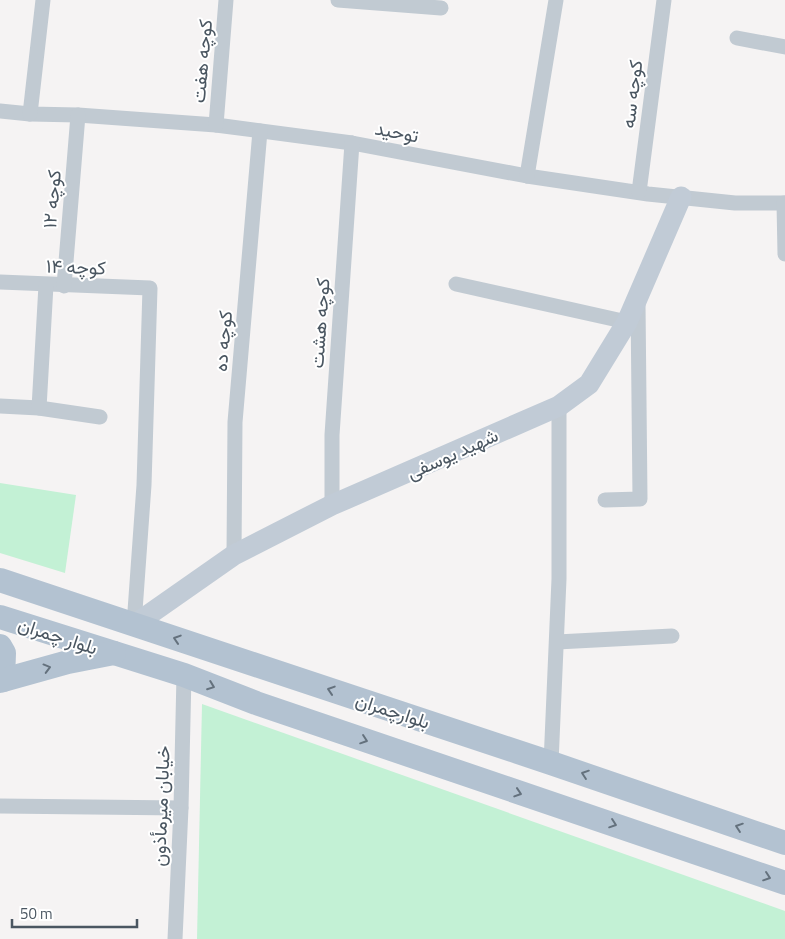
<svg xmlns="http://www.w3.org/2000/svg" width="785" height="939" font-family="'Titillium Web',Vazirmatn,sans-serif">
  <rect width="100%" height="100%" fill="#f5f3f3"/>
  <!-- green -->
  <g fill="#c3f1d5">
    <path d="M0 483 76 495 65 573 0 553Z"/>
    <path d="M202 704 785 911V939H197Z"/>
  </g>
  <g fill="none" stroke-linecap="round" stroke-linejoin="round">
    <!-- street -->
    <g stroke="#c1cad2" stroke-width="15">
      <path d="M338 0 441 8"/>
      <path d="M737 38 785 47"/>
      <path d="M0 111 30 114 78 115 216 125 352 143 527 176 648 194 735 203H785"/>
      <path d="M30 114 43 0"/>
      <path d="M216 125 226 0"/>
      <path d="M527 176 556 0"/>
      <path d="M639 192 664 0"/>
      <path d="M784 203 785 254"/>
      <path d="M0 282 150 288 144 485 134 625"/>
      <path d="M456 284 627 322"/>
      <path d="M64 286 78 115"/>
      <path d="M0 406 39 408 100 417"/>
      <path d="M39 408 46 285"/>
      <path d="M605 500 640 499 638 303"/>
      <path d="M332 505V435L352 143"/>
      <path d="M234 555 235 422 260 131"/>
      <path d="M557 642 672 636"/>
      <path d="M551 763 559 579V406"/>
      <path d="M0 806 181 808"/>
      <path d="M175 939 181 808 184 675"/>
    </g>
    <!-- secondary -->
    <path stroke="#c1cbd6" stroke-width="21" d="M134 625 234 555 332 505 559 406 589 384 627 322 681 197"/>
    <!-- primary -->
    <g stroke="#b3c2d1" stroke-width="24">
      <path d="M0 580 551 763 785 843"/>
      <path d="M0 617 184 675 256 703 785 883"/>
      <path d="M0 646 4 653 3 680"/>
      <path d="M0 681 68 662 114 653"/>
    </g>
  </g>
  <!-- one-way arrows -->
  <defs><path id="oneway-chevron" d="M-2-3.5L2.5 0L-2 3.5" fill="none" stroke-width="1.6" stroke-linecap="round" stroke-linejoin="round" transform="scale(1.25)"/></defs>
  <g stroke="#64717d">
    <use href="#oneway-chevron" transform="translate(177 639) rotate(-162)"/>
    <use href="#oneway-chevron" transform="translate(47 668) rotate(-15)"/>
    <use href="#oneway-chevron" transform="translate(211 686) rotate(21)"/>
    <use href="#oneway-chevron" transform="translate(331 690) rotate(-162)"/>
    <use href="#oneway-chevron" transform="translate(364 740) rotate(19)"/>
    <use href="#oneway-chevron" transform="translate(585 774) rotate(-161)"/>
    <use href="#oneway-chevron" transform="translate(518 793) rotate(18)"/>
    <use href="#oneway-chevron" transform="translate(613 824) rotate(19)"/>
    <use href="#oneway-chevron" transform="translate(739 827) rotate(-161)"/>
    <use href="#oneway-chevron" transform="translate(767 877) rotate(19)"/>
  </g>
  <g text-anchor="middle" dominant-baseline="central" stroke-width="4" stroke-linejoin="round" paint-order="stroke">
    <!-- street labels -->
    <g font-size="19" fill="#4a5661" stroke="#fff">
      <text transform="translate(201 61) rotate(-85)">کوچه هفت</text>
      <text transform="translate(631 94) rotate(-83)">کوچه سه</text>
      <text transform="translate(397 131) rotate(11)">توحید</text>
      <text transform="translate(51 199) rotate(-85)">کوچه ۱۲</text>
      <text transform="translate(76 266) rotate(2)">کوچه ۱۴</text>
      <text transform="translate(319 323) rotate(-86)">کوچه هشت</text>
      <text transform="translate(222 341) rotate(-85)">کوچه ده</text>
      <text transform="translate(452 453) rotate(-24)">شهید یوسفی</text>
      <text transform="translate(58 635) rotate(18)">بلوار چمران</text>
      <text transform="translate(393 710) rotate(18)">بلوارچمران</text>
      <text transform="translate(160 806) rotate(-88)">خیابان میرمأذون</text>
    </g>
  </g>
  <!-- scale -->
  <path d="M12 919v8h125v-8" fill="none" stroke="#4a5661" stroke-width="2.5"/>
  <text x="20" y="919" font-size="15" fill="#4a5661" stroke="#ffffff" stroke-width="4" paint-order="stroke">50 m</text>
</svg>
